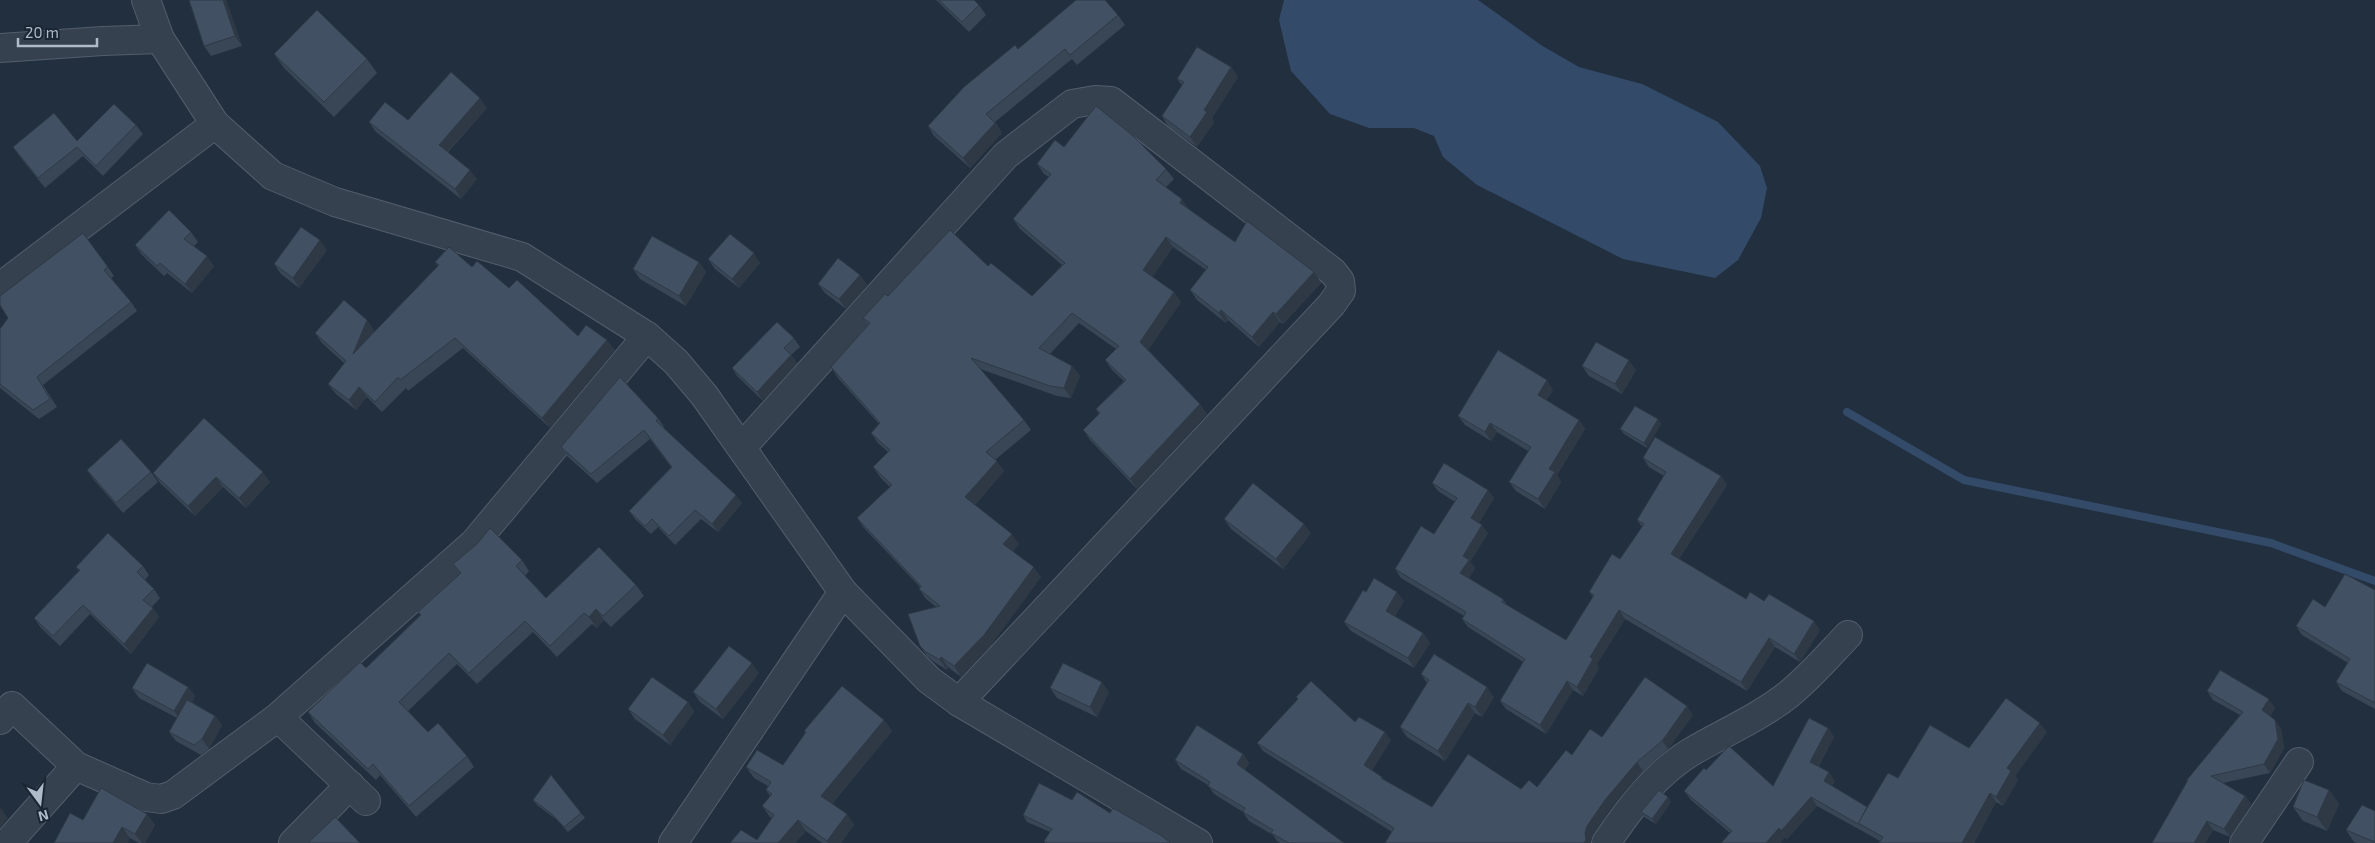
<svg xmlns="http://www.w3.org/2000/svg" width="2375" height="843" font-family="'Exo 2',sans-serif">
  <rect width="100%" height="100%" fill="#212f3f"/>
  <!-- water -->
  <path fill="#334b68" d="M1284 0H1478L1541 45 1579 67 1642 84 1718 122 1760 166 1767 188 1761 218 1738 260 1715 278 1623 259 1477 185 1443 157 1434 136 1414 128H1369L1330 114 1291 71 1279 20Z"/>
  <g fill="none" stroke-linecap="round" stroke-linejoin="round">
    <!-- stream -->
    <path stroke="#334b68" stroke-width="8" d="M1847 412 1964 480 2271 543 2375 581"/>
    <defs>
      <g id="street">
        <path d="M146 0 160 39 215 124 273 176 335 202 522 257 647 336 676 362 704 395 843 592 929 680 959 702 1198 843"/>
        <path d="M0 48 103 41 160 39"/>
        <path d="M0 287 215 124"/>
        <path d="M742 447 1006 155 1072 104 1095 100 1111 101 1333 272 1340 281 1341 291 1331 305 959 702"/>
        <path d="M278 717 366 801"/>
        <path d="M0 720 12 706 76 766 146 797 161 799 173 795 278 717 474 543 647 336"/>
        <path d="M11 839 76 766"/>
        <path d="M293 843 350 785"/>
        <path d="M673 843 843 592"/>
        <path d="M1606 843C1629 809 1655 774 1691 752 1723 733 1759 718 1789 694 1810 677 1829 655 1848 635"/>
        <path d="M2244 843 2299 762"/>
      </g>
    </defs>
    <!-- street casing -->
    <use href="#street" stroke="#535e6c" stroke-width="30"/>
    <!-- street -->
    <use href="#street" stroke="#35414e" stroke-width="28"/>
  </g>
  <!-- wall -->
  <g fill="#384655">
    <path d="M189 0H226L242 46 211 56 204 46Z"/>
    <path d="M936 0H974L979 5 986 15 969 32Z"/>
    <path d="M1118 15 1125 25 1077 65 1072 59 995 122 1002 133 970 168 934 136 928 126 1018 49Z"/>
    <path d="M274 54 367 59 377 73 334 117 284 68Z"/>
    <path d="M1231 67 1238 77 1212 118 1214 122 1197 147 1168 126 1162 116 1182 85 1177 79Z"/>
    <path d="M487 108 448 152 477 179 461 199 376 132 369 122 408 120Z"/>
    <path d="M136 125 143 134 103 176 83 156 45 188 20 157 13 147 77 141Z"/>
    <path d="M1064 147 1166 169 1174 179 1166 187 1189 209 1235 242 1314 272 1321 283 1283 324 1280 322 1259 347 1228 320 1226 323 1197 300 1190 290 1206 270 1173 247 1152 277 1174 292 1181 302 1148 350 1207 414 1137 489 1090 440 1083 430 1099 414 1096 409 1124 381 1112 370 1105 360 1116 349 1079 323 1050 354 1072 366 1080 376 1071 398 1057 396 980 369 1024 420 1031 430 995 460 1004 471 975 505 1019 544 1013 551 1041 577 991 645 961 677 948 667 947 670 934 662 927 656 920 646 936 607 926 599 919 589 920 587 864 528 857 518 890 487 880 477 873 467 888 452 878 443 871 433 879 424 838 378 831 367 868 325 863 318 888 296 988 266 1032 296 1062 265 1020 229 1013 219 1049 177 1044 174 1037 164Z"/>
    <path d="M191 232 198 242 194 246 214 266 192 293 167 273 164 276 142 255 135 245Z"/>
    <path d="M327 250 299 288 281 274 274 264Z"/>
    <path d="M708 259 760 263 739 288 715 269Z"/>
    <path d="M435 262 472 267 509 288 578 336 615 350 550 428 463 348 408 391 406 388 382 412 367 397 356 410 336 394 328 384 345 364 322 343 315 333 367 320 374 331 373 333 438 266Z"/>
    <path d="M699 262 706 272 686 306 640 279 633 269Z"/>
    <path d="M108 267 114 276 111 278 131 302 137 311 43 385 57 407 39 419 0 388V329Z"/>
    <path d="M860 275 867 285 846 309 825 293 818 284Z"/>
    <path d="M794 338 800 347 791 355 797 363 763 401 737 376 732 368Z"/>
    <path d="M1582 366 1636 370 1622 394 1589 376Z"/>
    <path d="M1553 390 1546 401 1579 420 1585 429 1557 475 1561 482 1545 509 1516 491 1509 482 1528 451 1497 432 1491 441 1465 425 1458 416Z"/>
    <path d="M658 418 664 427V428L742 503 718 532 701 519 675 545 658 527 651 534 635 519 629 511 671 467 650 439 597 483 567 456 561 447Z"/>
    <path d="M1658 419 1661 424 1647 448 1624 434 1620 429Z"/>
    <path d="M1643 458 1721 476 1727 485 1679 559 1746 599 1764 601 1820 630 1800 662 1775 647 1747 691 1625 619 1597 664 1599 668 1583 696 1573 690 1546 734 1506 709 1500 701 1523 662 1468 627 1462 619 1464 616 1401 578 1395 569 1434 534 1455 502 1438 491 1432 483 1488 490 1494 498 1479 523 1488 533 1470 562 1475 568 1469 578 1503 599 1507 605 1566 640 1593 597 1589 592 1620 559 1642 527 1637 520 1664 476 1649 467Z"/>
    <path d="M87 470 151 472 158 482 123 513 94 480Z"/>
    <path d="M153 473 270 482 246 508 223 487 195 516 160 483Z"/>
    <path d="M1224 519 1311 533 1283 569 1231 529Z"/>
    <path d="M522 560 529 571 525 576 546 598 636 585 644 596 611 627 604 620 597 628 592 624 557 657 533 632 477 684 457 664 408 711 428 732 467 756 474 767 416 817 380 775 376 780 315 723 308 712 366 668 420 615 418 612 460 574 453 564Z"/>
    <path d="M143 566 149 575 145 580 154 589 160 598 152 607 159 617 131 654 90 614 60 646 41 628 34 618 79 571 76 567Z"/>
    <path d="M2375 590V709L2342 691 2336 682 2348 663 2302 635 2296 626 2325 607Z"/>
    <path d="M1366 592 1404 601 1395 616 1423 633 1430 643 1414 668 1351 631 1344 622Z"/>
    <path d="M759 673 723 719 700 702 693 692Z"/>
    <path d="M1421 674 1494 697 1482 717 1475 713 1445 761 1407 737 1400 727 1427 683Z"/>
    <path d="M188 687 195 696 192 702 215 716 222 725 209 749 201 755 176 741 169 732 177 718 139 698 132 688Z"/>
    <path d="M1050 688 1109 692 1097 717 1057 698Z"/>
    <path d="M2207 691 2275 708 2270 716 2281 729 2284 748 2270 773 2223 783 2245 796 2251 804 2230 837 2213 830 2205 843H2152L2187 782 2186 781 2240 715 2213 700Z"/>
    <path d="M1296 697 1355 722 1391 740 1372 770 1382 777 1385 781 1432 807 1521 789 1537 787 1572 755 1602 737 1693 715 1668 749 1643 771 1611 808 1593 834 1591 841V843H1385L1392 832 1263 751 1257 743 1298 700Z"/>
    <path d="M688 702 694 712 670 745 635 719 628 709Z"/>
    <path d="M884 720 892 731 832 804 847 814 854 825 841 843H822L806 831 795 843H730L757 840 772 818 770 817 762 806 770 796 766 790 768 786 754 778 746 767 783 765 806 733 804 731Z"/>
    <path d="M1828 728 1834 737 1819 766 1835 781 1832 786 1868 808 1898 778 1969 748 2047 732 2015 776 2018 780 2003 806 1996 802 1974 843H1879L1880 841 1864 832 1817 806 1787 839 1785 837 1780 843H1721L1730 833 1691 800 1684 791 1706 770 1773 786Z"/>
    <path d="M1243 754 1249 763 1245 770 1344 843H1280L1277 841 1273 835 1249 821 1243 812 1214 794 1208 785 1181 769 1175 760Z"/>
    <path d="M2329 790 2339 804 2327 831 2303 821 2293 807Z"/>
    <path d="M1668 797 1671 802 1656 824 1644 817 1641 812Z"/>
    <path d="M533 800 581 813 585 818 568 832 556 819 537 805Z"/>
    <path d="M1072 800 1110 813 1170 843H1045L1044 841 1050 832 1027 822 1023 815Z"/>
    <path d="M2375 811V843H2357L2354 842 2346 830Z"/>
    <path d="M147 814 155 825 145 843H139L130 838 83 820Z"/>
  </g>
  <!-- shaded-wall -->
  <g fill="#2e3945">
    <path d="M223 0H226L242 46 235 36Z"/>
    <path d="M1231 67 1238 77 1212 118 1214 122 1197 147 1190 137 1204 110Z"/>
    <path d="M480 98 487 108 445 154 439 145Z"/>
    <path d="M995 123 1002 133 970 168 963 158Z"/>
    <path d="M470 170 477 179 461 199 455 189Z"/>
    <path d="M1182 199 1189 209 1180 203Z"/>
    <path d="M1166 237 1173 247 1150 281 1143 270Z"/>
    <path d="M320 240 327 250 299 288 293 278Z"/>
    <path d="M754 253 760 263 739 288 732 279Z"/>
    <path d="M207 256 214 266 192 293 185 284Z"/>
    <path d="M699 262 706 272 686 306 679 296Z"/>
    <path d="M1314 272 1321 283 1283 324 1276 314Z"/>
    <path d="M860 275 867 285 846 309 839 299Z"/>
    <path d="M1174 292 1181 302 1147 352 1140 342Z"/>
    <path d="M1221 310 1228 320 1226 323 1219 313Z"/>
    <path d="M1273 312 1280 322 1259 347 1252 337Z"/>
    <path d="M367 320 374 331 361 364 353 354Z"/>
    <path d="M607 340 615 350 550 428 542 418Z"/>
    <path d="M791 355 797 363 763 401 757 392Z"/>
    <path d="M1629 360 1636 370 1622 394 1615 384Z"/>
    <path d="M1072 366 1080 376 1071 398 1064 388Z"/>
    <path d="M1547 380 1553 390 1544 405 1538 395Z"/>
    <path d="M359 387 367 397 356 410 349 400Z"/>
    <path d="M1200 404 1207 414 1137 489 1130 479Z"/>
    <path d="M1658 419 1661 424 1647 448 1644 443Z"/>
    <path d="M1579 420 1585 429 1557 475 1561 482 1545 509 1538 499 1549 469Z"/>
    <path d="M1490 423 1497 432 1491 441 1485 432Z"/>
    <path d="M997 461 1004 471 972 508 965 497Z"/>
    <path d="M263 472 270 482 246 508 239 498Z"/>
    <path d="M1721 476 1727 485 1677 562 1671 554Z"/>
    <path d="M216 477 223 487 195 516 188 506Z"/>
    <path d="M1488 490 1494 498 1477 526 1471 518Z"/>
    <path d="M736 495 742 503 718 532 712 524Z"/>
    <path d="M1304 524 1311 533 1283 569 1276 559Z"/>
    <path d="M1482 525 1488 533 1470 562 1475 568 1466 582 1460 573 1463 556Z"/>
    <path d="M1012 534 1019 544 1011 554 1003 544Z"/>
    <path d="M1034 567 1041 577 991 645 961 677 954 666Z"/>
    <path d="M1397 592 1404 601 1392 620 1386 611Z"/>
    <path d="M153 608 159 617 131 654 124 644Z"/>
    <path d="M596 609 604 620 597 628 589 617Z"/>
    <path d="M1619 610 1625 619 1597 664 1599 668 1583 696 1577 687 1590 657Z"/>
    <path d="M1814 621 1820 630 1800 662 1794 654Z"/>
    <path d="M1423 633 1430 643 1414 668 1408 658Z"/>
    <path d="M1769 638 1775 647 1747 691 1741 682Z"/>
    <path d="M941 657 948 667 947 670 940 660Z"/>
    <path d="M752 663 759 673 723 719 716 709Z"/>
    <path d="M1567 681 1573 690 1546 734 1540 725Z"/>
    <path d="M1102 682 1109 692 1097 717 1090 707Z"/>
    <path d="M188 687 195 696 181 721 174 711Z"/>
    <path d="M1487 687 1494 697 1482 717 1475 707Z"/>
    <path d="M2269 699 2275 708 2268 719 2262 710Z"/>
    <path d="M688 702 694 712 670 745 663 735Z"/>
    <path d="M1468 703 1475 713 1445 761 1438 751Z"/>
    <path d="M1687 706 1693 715 1668 749 1662 741Z"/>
    <path d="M215 716 222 725 209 749 202 739Z"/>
    <path d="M884 720 892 731 829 807 821 796Z"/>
    <path d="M2275 720 2281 729 2284 748 2270 773 2264 764Z"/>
    <path d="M2040 723 2047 732 2015 776 2018 780 2003 806 1996 797 2007 768Z"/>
    <path d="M1828 728 1834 737 1816 771 1810 762Z"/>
    <path d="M1385 732 1391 740 1370 774 1364 765Z"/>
    <path d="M1243 754 1249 763 1243 773 1237 764Z"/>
    <path d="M1637 762 1643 771 1611 808 1593 834 1591 841V843H1584L1585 833 1587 826 1605 800Z"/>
    <path d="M1829 772 1835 781 1830 790 1824 781Z"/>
    <path d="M2329 790 2339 804 2327 831 2317 817Z"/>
    <path d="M1990 793 1996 802 1974 843H1962Z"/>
    <path d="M2245 796 2251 804 2230 837 2224 829Z"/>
    <path d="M1668 797 1671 802 1656 824 1652 819Z"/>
    <path d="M1811 797 1817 806 1787 839 1781 831Z"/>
    <path d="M1 808 8 818 0 828V809Z"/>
    <path d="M147 814 155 825 145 843H142L135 834Z"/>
    <path d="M847 814 854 825 841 843H828L827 841Z"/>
    <path d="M798 820 806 831 795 843H778Z"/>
    <path d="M2207 821 2213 830 2205 843H2194Z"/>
    <path d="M122 827 130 838 128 843H113Z"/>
    <path d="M1779 828 1785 837 1780 843H1766Z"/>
  </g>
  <!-- building -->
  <g fill="#415163" stroke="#2e3945">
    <path d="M189 0H223L235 36 204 46Z"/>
    <path d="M939 0H974L979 5 962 22Z"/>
    <path d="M1076 0H1105L1118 15 1070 55 1065 49 986 114 995 123 963 158 928 126 964 87 1015 45 1018 49Z"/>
    <path d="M317 10 367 59 324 102 274 54Z"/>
    <path d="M1197 47 1231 67 1204 110 1207 112 1190 137 1162 116 1184 82 1177 79Z"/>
    <path d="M451 72 480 98 439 145 470 170 455 189 369 122 385 102 408 120Z"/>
    <path d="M114 104 136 125 96 166 77 147 38 178 13 147 54 113 77 141Z"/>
    <path d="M1096 106 1132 135 1166 169 1156 180 1182 199 1180 203 1235 242 1247 221 1314 272 1276 314 1273 312 1252 337 1221 310 1219 313 1190 290 1208 267 1166 237 1143 270 1174 292 1140 342 1200 404 1130 479 1083 430 1100 413 1096 409 1126 380 1105 360 1119 346 1072 313 1039 348 1072 366 1064 388 1050 386 971 358 1024 420 986 452 997 461 965 497 1012 534 1003 544 1034 567 984 635 954 666 941 657 940 660 926 652 920 646 908 614 940 606 919 589 921 586 857 518 892 485 873 467 890 450 871 433 880 423 831 367 870 323 863 318 885 294 888 296 950 230 988 266 991 263 1032 296 1065 263 1013 219 1051 174 1037 164 1055 140 1064 147Z"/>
    <path d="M169 210 191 232 184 239 207 256 185 284 160 263 157 266 135 245Z"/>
    <path d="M301 227 320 240 293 278 274 264Z"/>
    <path d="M83 233 108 267 104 270 131 302 37 377 50 399 33 410 0 384V329L8 318 0 305V296Z"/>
    <path d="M730 234 754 253 732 279 708 259Z"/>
    <path d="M652 236 699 262 679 296 633 269Z"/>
    <path d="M449 247 472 267 477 261 509 288 517 280 578 336 586 325 607 340 542 418 455 338 400 380 398 377 375 402 359 387 349 400 328 384 346 361 315 333 344 300 367 320 353 354 439 265 435 262Z"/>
    <path d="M838 258 860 275 839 299 818 284Z"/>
    <path d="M777 322 794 338 784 348 791 355 757 392 732 368Z"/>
    <path d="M1596 342 1629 360 1615 384 1582 366Z"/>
    <path d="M1498 350 1547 380 1538 395 1579 420 1549 469 1555 472 1538 499 1509 482 1531 447 1490 423 1485 432 1458 416Z"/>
    <path d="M620 377 658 418 656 421 736 495 712 524 695 510 669 536 652 519 645 526 629 511 672 467 644 430 591 474 561 447Z"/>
    <path d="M1635 406 1658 419 1644 443 1620 429Z"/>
    <path d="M204 418 263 472 239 498 216 477 188 506 153 473Z"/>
    <path d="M1655 437 1721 476 1671 554 1746 599 1750 592 1764 601 1769 594 1814 621 1794 654 1769 638 1741 682 1619 610 1590 657 1593 659 1577 687 1567 681 1540 725 1500 701 1525 659 1462 619 1466 612 1395 569 1421 526 1434 534 1457 498 1432 483 1444 463 1488 490 1471 518 1482 525 1463 556 1469 560 1460 573 1503 599 1502 602 1566 640 1594 595 1589 592 1612 554 1620 559 1644 524 1637 520 1666 472 1643 458Z"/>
    <path d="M121 439 151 472 116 503 87 470Z"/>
    <path d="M1253 483 1304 524 1276 559 1224 519Z"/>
    <path d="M490 528 522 560 516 566 546 598 599 547 636 585 603 616 596 609 589 617 584 613 550 646 525 621 469 673 449 653 399 702 428 732 438 723 467 756 409 806 373 764 368 769 308 712 360 662 366 668 421 615 418 612 461 573 453 564 477 544Z"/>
    <path d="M108 533 143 566 137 572 154 589 143 600 153 608 124 644 83 605 53 636 34 618 80 570 76 567Z"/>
    <path d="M2345 574 2375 590V703L2336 682 2350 659 2296 626 2313 599 2325 607Z"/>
    <path d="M1374 578 1397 592 1386 611 1423 633 1408 658 1344 622 1363 590 1366 592Z"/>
    <path d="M729 646 752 663 716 709 693 692Z"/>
    <path d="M1434 654 1487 687 1475 707 1468 703 1438 751 1400 727 1429 680 1421 674Z"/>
    <path d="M147 663 188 687 174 711 132 688Z"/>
    <path d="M1063 663 1102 682 1090 707 1050 688Z"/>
    <path d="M2220 670 2269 699 2262 710 2275 720 2278 739 2264 764 2211 776 2245 796 2224 829 2207 821 2194 843H2152L2188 780 2186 781 2243 712 2207 691Z"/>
    <path d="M652 677 688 702 663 735 628 709Z"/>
    <path d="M1645 677 1687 706 1662 741 1637 762 1605 800 1587 826 1585 833 1586 840 1584 843H1385L1394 828 1257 743 1298 699 1296 697 1311 681 1355 722 1359 717 1385 732 1364 765 1382 777 1381 778 1432 807 1468 754 1521 789 1529 780 1537 787 1566 750 1572 755 1590 729 1602 737Z"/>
    <path d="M842 686 884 720 821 796 847 814 827 841 798 820 778 843H730L741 830 757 840 774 815 762 806 772 794 766 790 771 782 746 767 757 750 783 765 806 732 804 731Z"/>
    <path d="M2006 698 2040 723 2007 768 2011 771 1996 797 1990 793 1962 843H1879L1883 837 1858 823 1888 773 1898 778 1930 725 1969 748Z"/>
    <path d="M187 700 215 716 202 739 194 745 169 732Z"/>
    <path d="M1809 718 1828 728 1810 762 1829 772 1824 781 1867 807 1858 824 1811 797 1781 831 1779 828 1766 843H1721L1732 831 1684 791 1704 768 1706 770 1729 746 1773 786Z"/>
    <path d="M1197 725 1243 754 1237 764 1344 843H1289L1271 833 1273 830 1243 812 1245 808 1208 786 1210 782 1175 760Z"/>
    <path d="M551 775 581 813 564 827 552 814 533 800Z"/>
    <path d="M2304 780 2329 790 2317 817 2293 807Z"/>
    <path d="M1039 783 1072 800 1077 792 1110 813 1113 808 1162 836 1170 843H1047L1044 841 1052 829 1023 815Z"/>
    <path d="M101 788 147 814 135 834 122 827 113 843H54L70 813 83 820Z"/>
    <path d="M1659 790 1668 797 1652 819 1641 812Z"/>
    <path d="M2362 805 2375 811V842L2346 830Z"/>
    <path d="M335 817 360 843H308Z"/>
  </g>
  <!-- north arrow -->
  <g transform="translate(40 803) rotate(165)" stroke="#1a2633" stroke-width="4" paint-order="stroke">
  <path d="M0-4L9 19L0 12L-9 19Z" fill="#b0bbca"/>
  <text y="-8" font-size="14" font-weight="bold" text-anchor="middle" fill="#b0bbca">N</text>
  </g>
  <!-- scale -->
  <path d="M18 38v8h79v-8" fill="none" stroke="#b0bbca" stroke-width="2.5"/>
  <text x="25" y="38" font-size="15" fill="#b0bbca" stroke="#1a2633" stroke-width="4" paint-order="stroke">20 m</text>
</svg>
